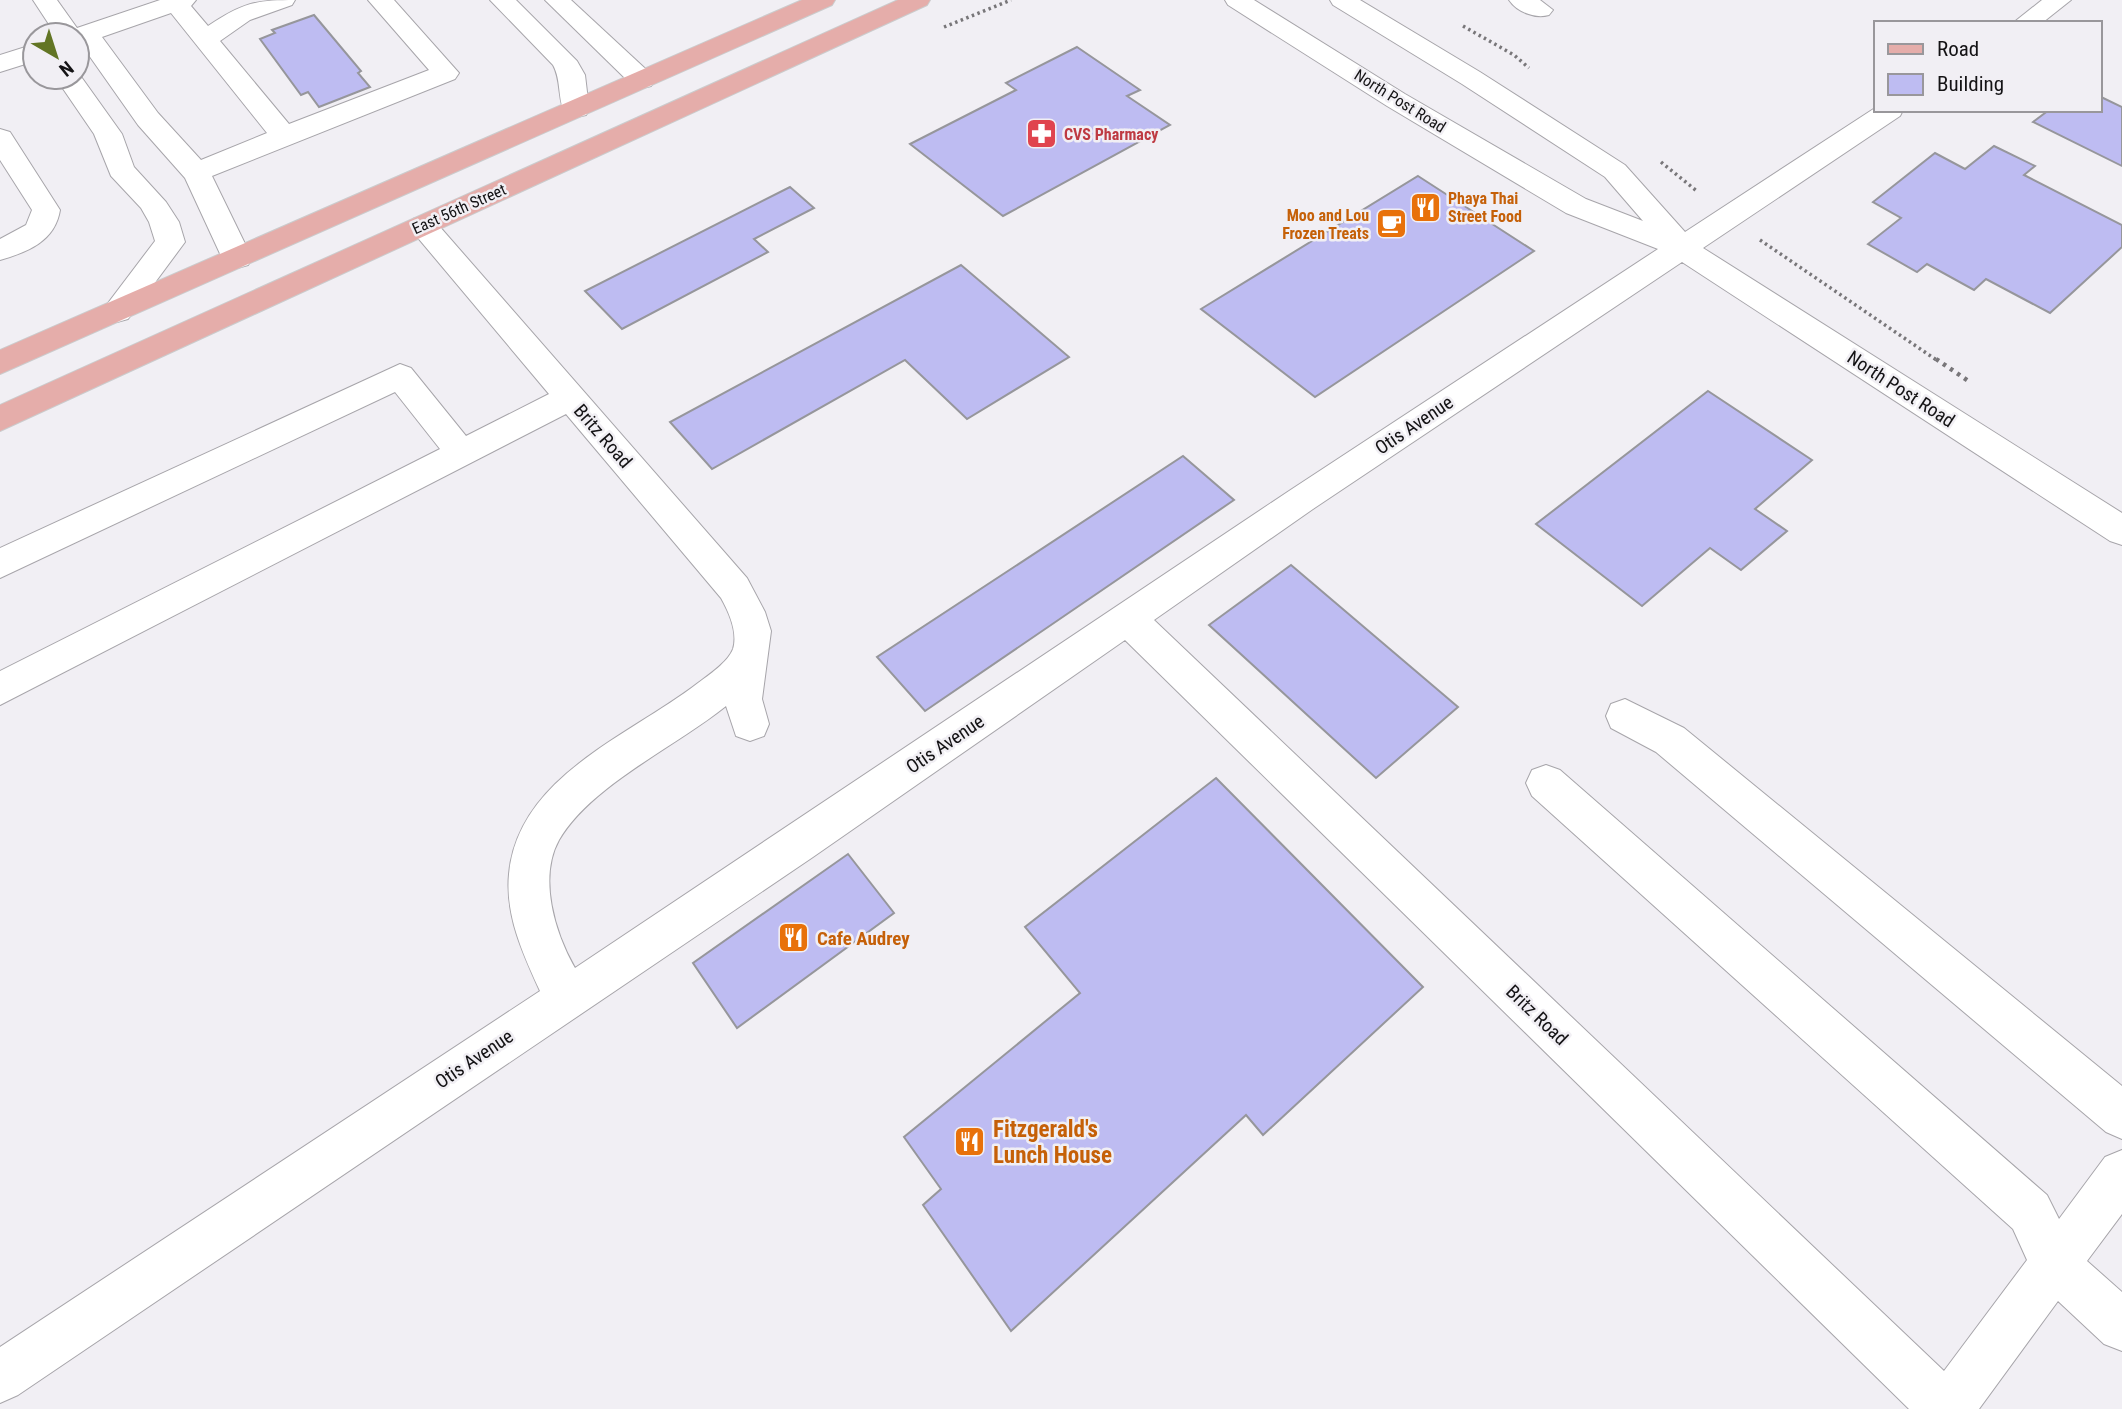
<svg xmlns="http://www.w3.org/2000/svg" width="2122" height="1409" font-family="'Roboto Condensed',sans-serif">
  <rect width="100%" height="100%" fill="#f1eff4"/>
  <!-- building -->
  <g fill="#bebcf2" stroke="#96969b" stroke-width="2">
    <path d="M314 15 361 71 358 73 370 87 319 107 308 92 301 95 260 39 275 33 272 30Z"/>
    <path d="M1077 47 1140 90 1127 96 1170 125 1003 216 910 144 1016 90 1006 83Z"/>
    <path d="M2099 96 2122 107V166L2033 122 2049 110H2099Z"/>
    <path d="M1994 146 2035 166 2024 175 2122 225V247L2050 313 1986 279 1974 290 1927 264 1917 272 1868 244 1901 218 1873 202 1935 153 1965 169Z"/>
    <path d="M1418 176 1534 251 1315 397 1201 309Z"/>
    <path d="M790 187 814 208 754 239 768 252 622 329 585 291Z"/>
    <path d="M961 265 1069 357 967 419 905 360 712 469 670 422Z"/>
    <path d="M1708 391 1812 460 1755 509 1787 531 1741 570 1710 548 1642 606 1536 524Z"/>
    <path d="M1183 456 1234 500 925 711 877 657Z"/>
    <path d="M1291 565 1458 707 1376 778 1209 625Z"/>
    <path d="M1216 778 1423 987 1263 1135 1246 1115 1011 1331 923 1205 941 1189 904 1137 1080 993 1025 927Z"/>
    <path d="M848 854 894 913 737 1028 693 963Z"/>
  </g>
  <g fill="none" stroke-linecap="round" stroke-linejoin="round">
    <defs>
      <g id="minor">
        <path d="M33 0H57L77 28 160 0H196L191 6 208 26C242 3 255 0 295 0L292 5 250 20 220 41 289 124 429 70 368 0H394L459 73 455 79 212 176 252 258 248 265 237 268 226 265 222 258 185 178 138 125 81 44 77 45V35H56ZM171 13 267 133 201 160 158 113 102 37Z"/>
        <path d="M490 0H516L577 61 585 75 589 109 586 115 576 117 566 115C557 101 562 81 553 65Z"/>
        <path d="M545 0H571L651 74 655 80 651 86 642 88 633 86Z"/>
        <path d="M1225 0H1254L1405 94 1586 199 1643 221 1605 177 1462 84 1333 5 1330 0H1360L1480 72 1625 165 1685 232 1875 108V110H1903L1900 116 1703 248 2122 513V545L2110 541 1682 262 1313 509 1154 620 1944 1371 2027 1260 2013 1229 1532 796 1526 783 1532 770 1546 765 1560 770 2047 1195 2059 1219 2105 1157 2122 1150V1214L2087 1261 2122 1292V1351L2104 1344 2058 1301 1979 1409H1909L1125 640 813 857 18 1395 0 1403V1347L540 991C523 954 505 915 509 874 518 776 631 735 698 683 709 675 728 662 733 649 738 633 729 612 721 598L566 414 0 705V671L440 449 395 392 0 578V548L400 364 411 368 466 436 549 394 408 226 413 219 423 216 433 219 747 578 765 612 771 631 762 699 769 724 764 736 750 741 736 736 726 706C677 746 591 785 559 840 538 878 555 933 575 968L1289 491 1658 249 1566 213 1387 106 1228 5Z"/>
        <path d="M1509 0H1540L1553 10 1549 15C1535 19 1517 12 1509 0Z"/>
        <path d="M2042 0H2071L2042 23H2013Z"/>
        <path d="M35 44V61L0 72V55Z"/>
        <path d="M77 71 122 134 134 167 166 202 179 222 185 242 128 319 117 322 106 319 102 311 155 241 149 222 141 208 111 176 94 134 55 77H77Z"/>
        <path d="M0 129 10 132 60 210C55 241 28 252 0 260V239L26 225 32 210 0 160Z"/>
        <path d="M1625 699 1684 728 2122 1086V1139L2106 1132 1656 752 1611 728 1606 716 1611 704Z"/>
      </g>
      <g id="major">
        <path d="M802 0H835L832 5 0 374V350Z"/>
        <path d="M898 0H930L927 5 0 431V405Z"/>
      </g>
    </defs>
    <!-- minor casing -->
    <use href="#minor" stroke="#a7a5aa" stroke-width="2"/>
    <!-- major casing -->
    <use href="#major" stroke="#cbcbcc" stroke-width="2"/>
    <!-- path-far1 -->
    <g stroke="#787679" stroke-width="3.5" stroke-dasharray="2.5 3.5" stroke-linecap="butt">
      <path d="M1463 26 1514 55 1529 68"/>
      <path d="M944 27 1011 0"/>
      <path d="M1661 162 1698 192"/>
      <path d="M1760 240 1938 361"/>
    </g>
    <!-- path -->
    <path stroke="#787679" stroke-width="4.5" stroke-dasharray="3.5 5" stroke-linecap="butt" d="M1936 359 1970 382"/>
    <!-- minor -->
    <use href="#minor" fill="#fff" fill-rule="evenodd"/>
    <!-- major -->
    <use href="#major" fill="#e5adaa" fill-rule="evenodd"/>
  </g>
  <!-- icons -->
  <defs>
    <symbol id="pharmacy-square" viewBox="-11 -11 22 22"><rect x="-9" y="-9" width="18" height="18" rx="4" fill="#e0444e" stroke="#f1eff4"/><path d="M-2-6h4v4h4v4h-4v4h-4v-4h-4v-4h4Z" fill="#fff"/></symbol>
    <symbol id="restaurant-square" viewBox="-11 -11 22 22"><rect x="-9" y="-9" width="18" height="18" rx="4" fill="#e8710a" stroke="#f1eff4"/><path d="M-5-6h1v4h1v-4h1v4h1v-4h1v5L-1.5 .5V6h-2V.5L-5-1ZM5-6V6H3V1.5H1.5Q1.5-4 5-6Z" fill="#fff"/></symbol>
    <symbol id="cafe-square" viewBox="-11 -11 22 22"><rect x="-9" y="-9" width="18" height="18" rx="4" fill="#e8710a" stroke="#f1eff4"/><path d="M-5.5-4.5H6V0H3Q3 3.5 0 3.5H-2.5Q-5.5 3.5-5.5 0ZM3-3.2v2h1.7v-2ZM-6 4.5H4V6H-6Z" fill="#fff"/></symbol>
  </defs>
  <g fill-rule="evenodd">
    <use href="#pharmacy-square" x="1024" y="116" width="35" height="35"/>
    <use href="#restaurant-square" x="1408" y="190" width="35" height="35"/>
    <use href="#cafe-square" x="1374" y="206" width="35" height="35"/>
    <use href="#restaurant-square" x="776" y="920" width="35" height="35"/>
    <use href="#restaurant-square" x="952" y="1124" width="35" height="35"/>
  </g>
  <g text-anchor="middle" dominant-baseline="central" stroke-width="5" stroke-linejoin="round" paint-order="stroke">
    <!-- far-street labels -->
    <g font-size="16" fill="#141315" stroke="#f1eff4">
      <text transform="translate(1400 101) rotate(32)">North Post Road</text>
      <text transform="translate(459 209) rotate(-24)">East 56th Street</text>
    </g>
    <!-- far-health labels -->
    <g font-size="16" font-weight="bold" fill="#be3a42" stroke="#f1eff4" text-anchor="start">
      <text x="1064" y="134">CVS Pharmacy</text>
    </g>
    <!-- far-food labels -->
    <g font-size="16" font-weight="bold" fill="#c56008" stroke="#f1eff4" text-anchor="start">
      <text x="1448" y="198">Phaya Thai<tspan x="1448" dy="18">Street Food</tspan></text>
      <text x="1369" y="215" text-anchor="end">Moo and Lou<tspan x="1369" dy="18">Frozen Treats</tspan></text>
    </g>
    <!-- street labels -->
    <g font-size="19" fill="#141315" stroke="#f1eff4">
      <text transform="translate(1901 389) rotate(33)">North Post Road</text>
      <text transform="translate(1414 425) rotate(-34)">Otis Avenue</text>
      <text transform="translate(603 436) rotate(49)">Britz Road</text>
      <text transform="translate(945 744) rotate(-34)">Otis Avenue</text>
      <text transform="translate(1537 1015) rotate(44)">Britz Road</text>
      <text transform="translate(474 1059) rotate(-34)">Otis Avenue</text>
    </g>
    <!-- food labels -->
    <g font-size="19" font-weight="bold" fill="#c56008" stroke="#f1eff4" text-anchor="start">
      <text x="817" y="938">Cafe Audrey</text>
    </g>
    <!-- near-food labels -->
    <g font-size="23" font-weight="bold" fill="#c56008" stroke="#f1eff4" text-anchor="start">
      <text x="993" y="1129">Fitzgerald's<tspan x="993" dy="26">Lunch House</tspan></text>
    </g>
  </g>
  <!-- legend -->
  <rect x="1874" y="21" width="228" height="91" fill="#f1eff4" stroke="#99979b" stroke-width="2"/>
  <rect x="1888" y="44" width="35" height="10" fill="#e5adaa" stroke="#99979b" stroke-width="2"/>
  <text x="1937" y="56" font-size="21" fill="#141315">Road</text>
  <rect x="1888" y="74" width="35" height="21" fill="#bebcf2" stroke="#99979b" stroke-width="2"/>
  <text x="1937" y="91" font-size="21" fill="#141315">Building</text>
  <!-- north arrow -->
  <g transform="translate(56 56) rotate(141)"><circle r="33" fill="#f1eff4" stroke="#99979b" stroke-width="2"/>
  <path d="M0-5L12 26L0 18L-12 26Z" fill="#627524"/>
  <text y="-10" font-size="19" font-weight="bold" text-anchor="middle" fill="#141315">N</text>
  </g>
</svg>
